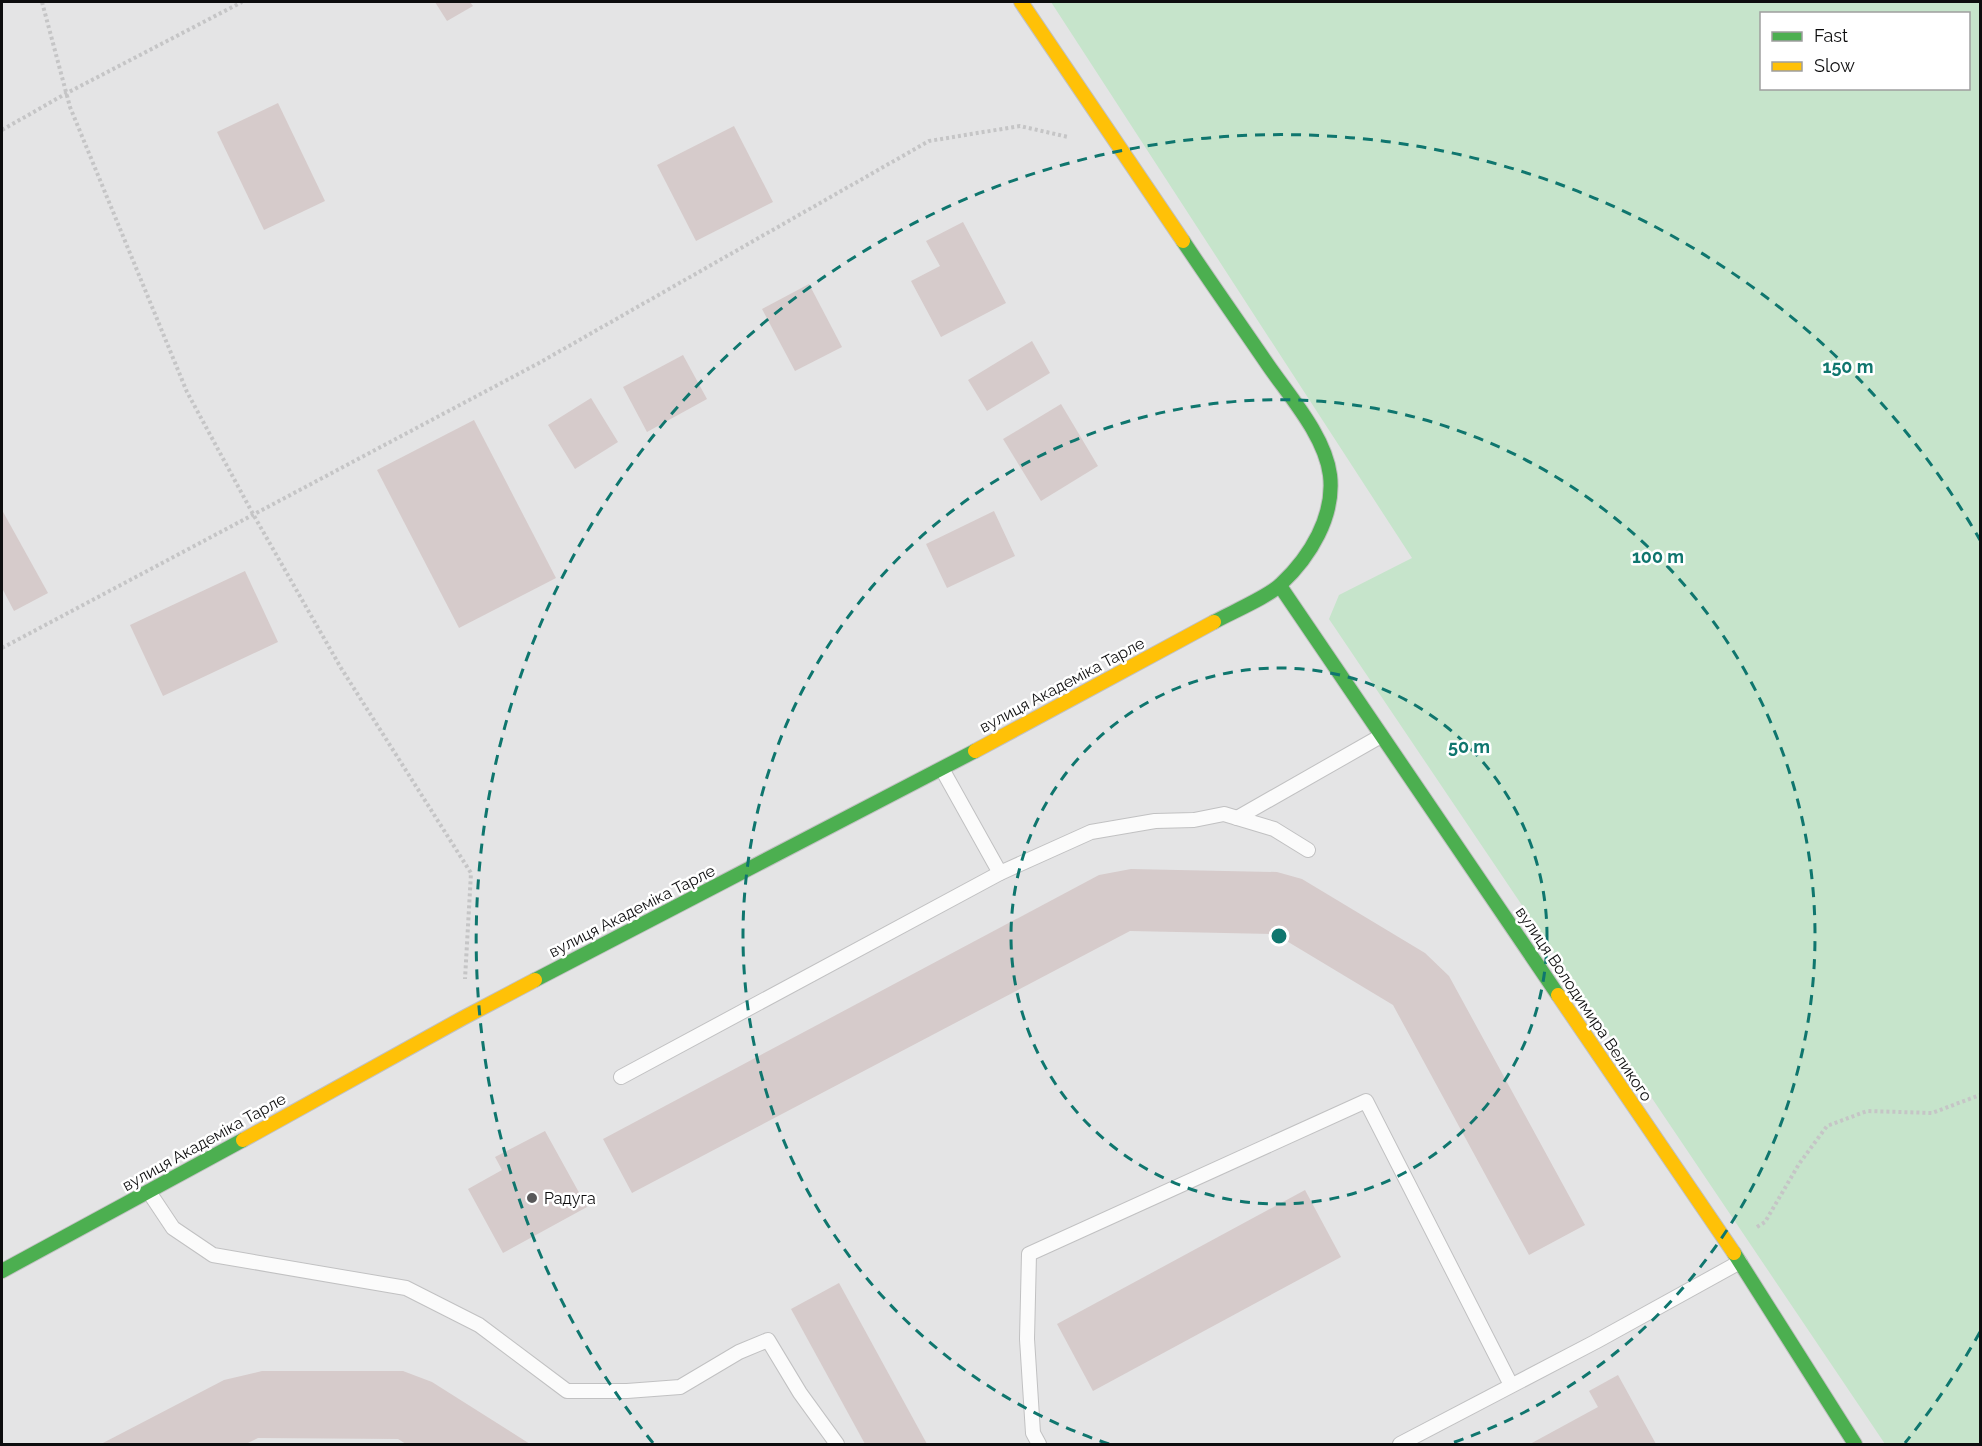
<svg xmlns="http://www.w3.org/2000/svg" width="1982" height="1446" font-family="Raleway,sans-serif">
  <rect width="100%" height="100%" fill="#e4e4e5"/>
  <!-- green -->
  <path fill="#c6e4cb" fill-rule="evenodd" d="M1051 2H1980V1444H1885L1329 619 1339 595 1412 558ZM1762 14H1968V88H1762Z"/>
  <!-- building -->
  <g fill="#d6cbcb">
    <path d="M435 2H470L473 6 447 21Z"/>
    <path d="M278 103 325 201 264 230 217 132Z"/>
    <path d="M734 126 773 202 696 241 657 165Z"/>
    <path d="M963 222 1006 303 941 337 911 281 940 266 926 241Z"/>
    <path d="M809 284 842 347 795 371 762 309Z"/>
    <path d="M1032 341 1050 373 987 411 968 380Z"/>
    <path d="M683 355 707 399 647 432 623 387Z"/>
    <path d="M591 398 618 442 575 469 548 425Z"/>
    <path d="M1061 404 1098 466 1041 501 1003 439Z"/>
    <path d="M474 420 556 578 459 628 377 470Z"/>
    <path d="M2 510 48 593 14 611 2 588Z"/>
    <path d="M994 511 1015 556 947 588 926 544Z"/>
    <path d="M245 571 278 642 163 696 130 625Z"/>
    <path d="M1131 869 1277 872 1302 879 1425 953 1449 976 1585 1225 1529 1255 1393 1005 1275 934 1130 931 632 1193 603 1139 1099 875Z"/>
    <path d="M545 1131 587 1207 503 1253 468 1189 502 1170 495 1157Z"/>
    <path d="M1305 1190 1341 1257 1093 1391 1057 1324Z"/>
    <path d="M839 1283 927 1444H865L791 1309Z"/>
    <path d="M262 1371H403L432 1382 530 1444H406L398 1439 258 1438 246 1444H101L224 1380Z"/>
    <path d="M1618 1375 1656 1444H1530L1598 1407 1589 1391Z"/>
  </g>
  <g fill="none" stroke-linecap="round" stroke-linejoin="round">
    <defs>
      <g id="lane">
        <path d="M942 769 1000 873"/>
        <path d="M1237 818 1381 736"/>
        <path d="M621 1077 1000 873 1091 832 1155 821 1194 820 1224 814 1274 829 1308 850"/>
        <path d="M149 1192 173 1228 213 1255 406 1288 479 1325 567 1391H627L680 1387 739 1352 768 1340 800 1393 837 1444"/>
        <path d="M1039 1444 1033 1433 1027 1339 1029 1254 1366 1101 1511 1385"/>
        <path d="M1400 1444 1595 1342 1740 1262"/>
      </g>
      <g id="fast">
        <path d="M1183 241C1211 283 1240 324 1268 365 1290 397 1325 436 1330 475 1335 516 1310 557 1281 584 1270 596 1230 613 1214 622"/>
        <path d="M1280 586 1558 995"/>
        <path d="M535 980 975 751"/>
        <path d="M1734 1253 1855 1444"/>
        <path d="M2 1271 243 1140"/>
      </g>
      <g id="slow">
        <path d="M1021 2 1183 241"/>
        <path d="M975 751 1214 622"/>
        <path d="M1558 995 1734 1253"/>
        <path d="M243 1140 463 1018 535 980"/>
      </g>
    </defs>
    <!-- lane casing -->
    <use href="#lane" stroke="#c1c1c2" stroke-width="16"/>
    <!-- fast casing -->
    <use href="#fast" stroke="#c1c1c2" stroke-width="16"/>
    <!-- slow casing -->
    <use href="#slow" stroke="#c1c1c2" stroke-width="16"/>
    <!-- path -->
    <g stroke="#c5c5c6" stroke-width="4" stroke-dasharray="3 3" stroke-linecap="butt">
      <path d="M42 2 70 107 187 392 253 514 341 668 471 873 465 979"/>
      <path d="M2 130 67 93 242 2"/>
      <path d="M2 648 539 363 929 141 1020 126 1068 137"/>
      <path d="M1757 1227 1765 1222 1799 1164 1827 1126 1867 1111 1932 1113 1980 1095"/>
    </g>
    <!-- lane -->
    <use href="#lane" stroke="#fbfbfb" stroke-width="14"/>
    <!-- fast -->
    <use href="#fast" stroke="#4caf50" stroke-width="14"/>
    <!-- slow -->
    <use href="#slow" stroke="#ffc107" stroke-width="14"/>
  </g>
  <!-- distance rings -->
  <g fill="none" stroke="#0f766e" stroke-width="3" stroke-dasharray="10 8">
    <circle cx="1279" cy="936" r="268"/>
    <path d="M1109 1444A536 536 0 1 1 1449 1444"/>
    <path d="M1980 1332A805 805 0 0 1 1905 1443M653 1443A805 805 0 1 1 1980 540"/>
  </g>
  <!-- markers -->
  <circle fill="#585859" stroke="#fff" stroke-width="2" cx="532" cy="1198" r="6"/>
  <g text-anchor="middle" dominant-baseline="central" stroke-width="5" stroke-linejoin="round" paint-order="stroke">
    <!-- street labels -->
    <g font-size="16" fill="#0d0d0e" stroke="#fff">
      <text transform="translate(1062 685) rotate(-28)">вулиця Академіка Тарле</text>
      <text transform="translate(632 911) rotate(-27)">вулиця Академіка Тарле</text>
      <text transform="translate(1584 1004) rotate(56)">вулиця Володимира Великого</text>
      <text transform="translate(204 1142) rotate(-29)">вулиця Академіка Тарле</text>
    </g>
    <!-- poi labels -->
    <g font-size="16" fill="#0d0d0e" stroke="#fff" text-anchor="start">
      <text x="544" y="1198">Радуга</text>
    </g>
  </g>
  <circle cx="1279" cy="936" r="9" fill="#0f766e" stroke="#fff" stroke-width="3"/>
  <g font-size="18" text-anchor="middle" font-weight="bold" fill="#0f766e" stroke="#fff" stroke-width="5" stroke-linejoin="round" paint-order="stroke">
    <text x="1848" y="373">150 m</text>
    <text x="1658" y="563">100 m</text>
    <text x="1469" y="753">50 m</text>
  </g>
  <!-- border -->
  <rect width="1982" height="1446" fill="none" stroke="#0d0d0e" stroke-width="6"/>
  <!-- legend -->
  <rect x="1760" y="12" width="210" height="78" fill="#ffffff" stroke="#9e9e9f" stroke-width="1.5"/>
  <rect x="1772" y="32" width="30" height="9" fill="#4caf50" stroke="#9e9e9f" stroke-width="1.5"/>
  <text x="1814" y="42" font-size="18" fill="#0d0d0e">Fast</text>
  <rect x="1772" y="62" width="30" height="9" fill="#ffc107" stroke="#9e9e9f" stroke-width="1.5"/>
  <text x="1814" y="72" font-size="18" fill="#0d0d0e">Slow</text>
</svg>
